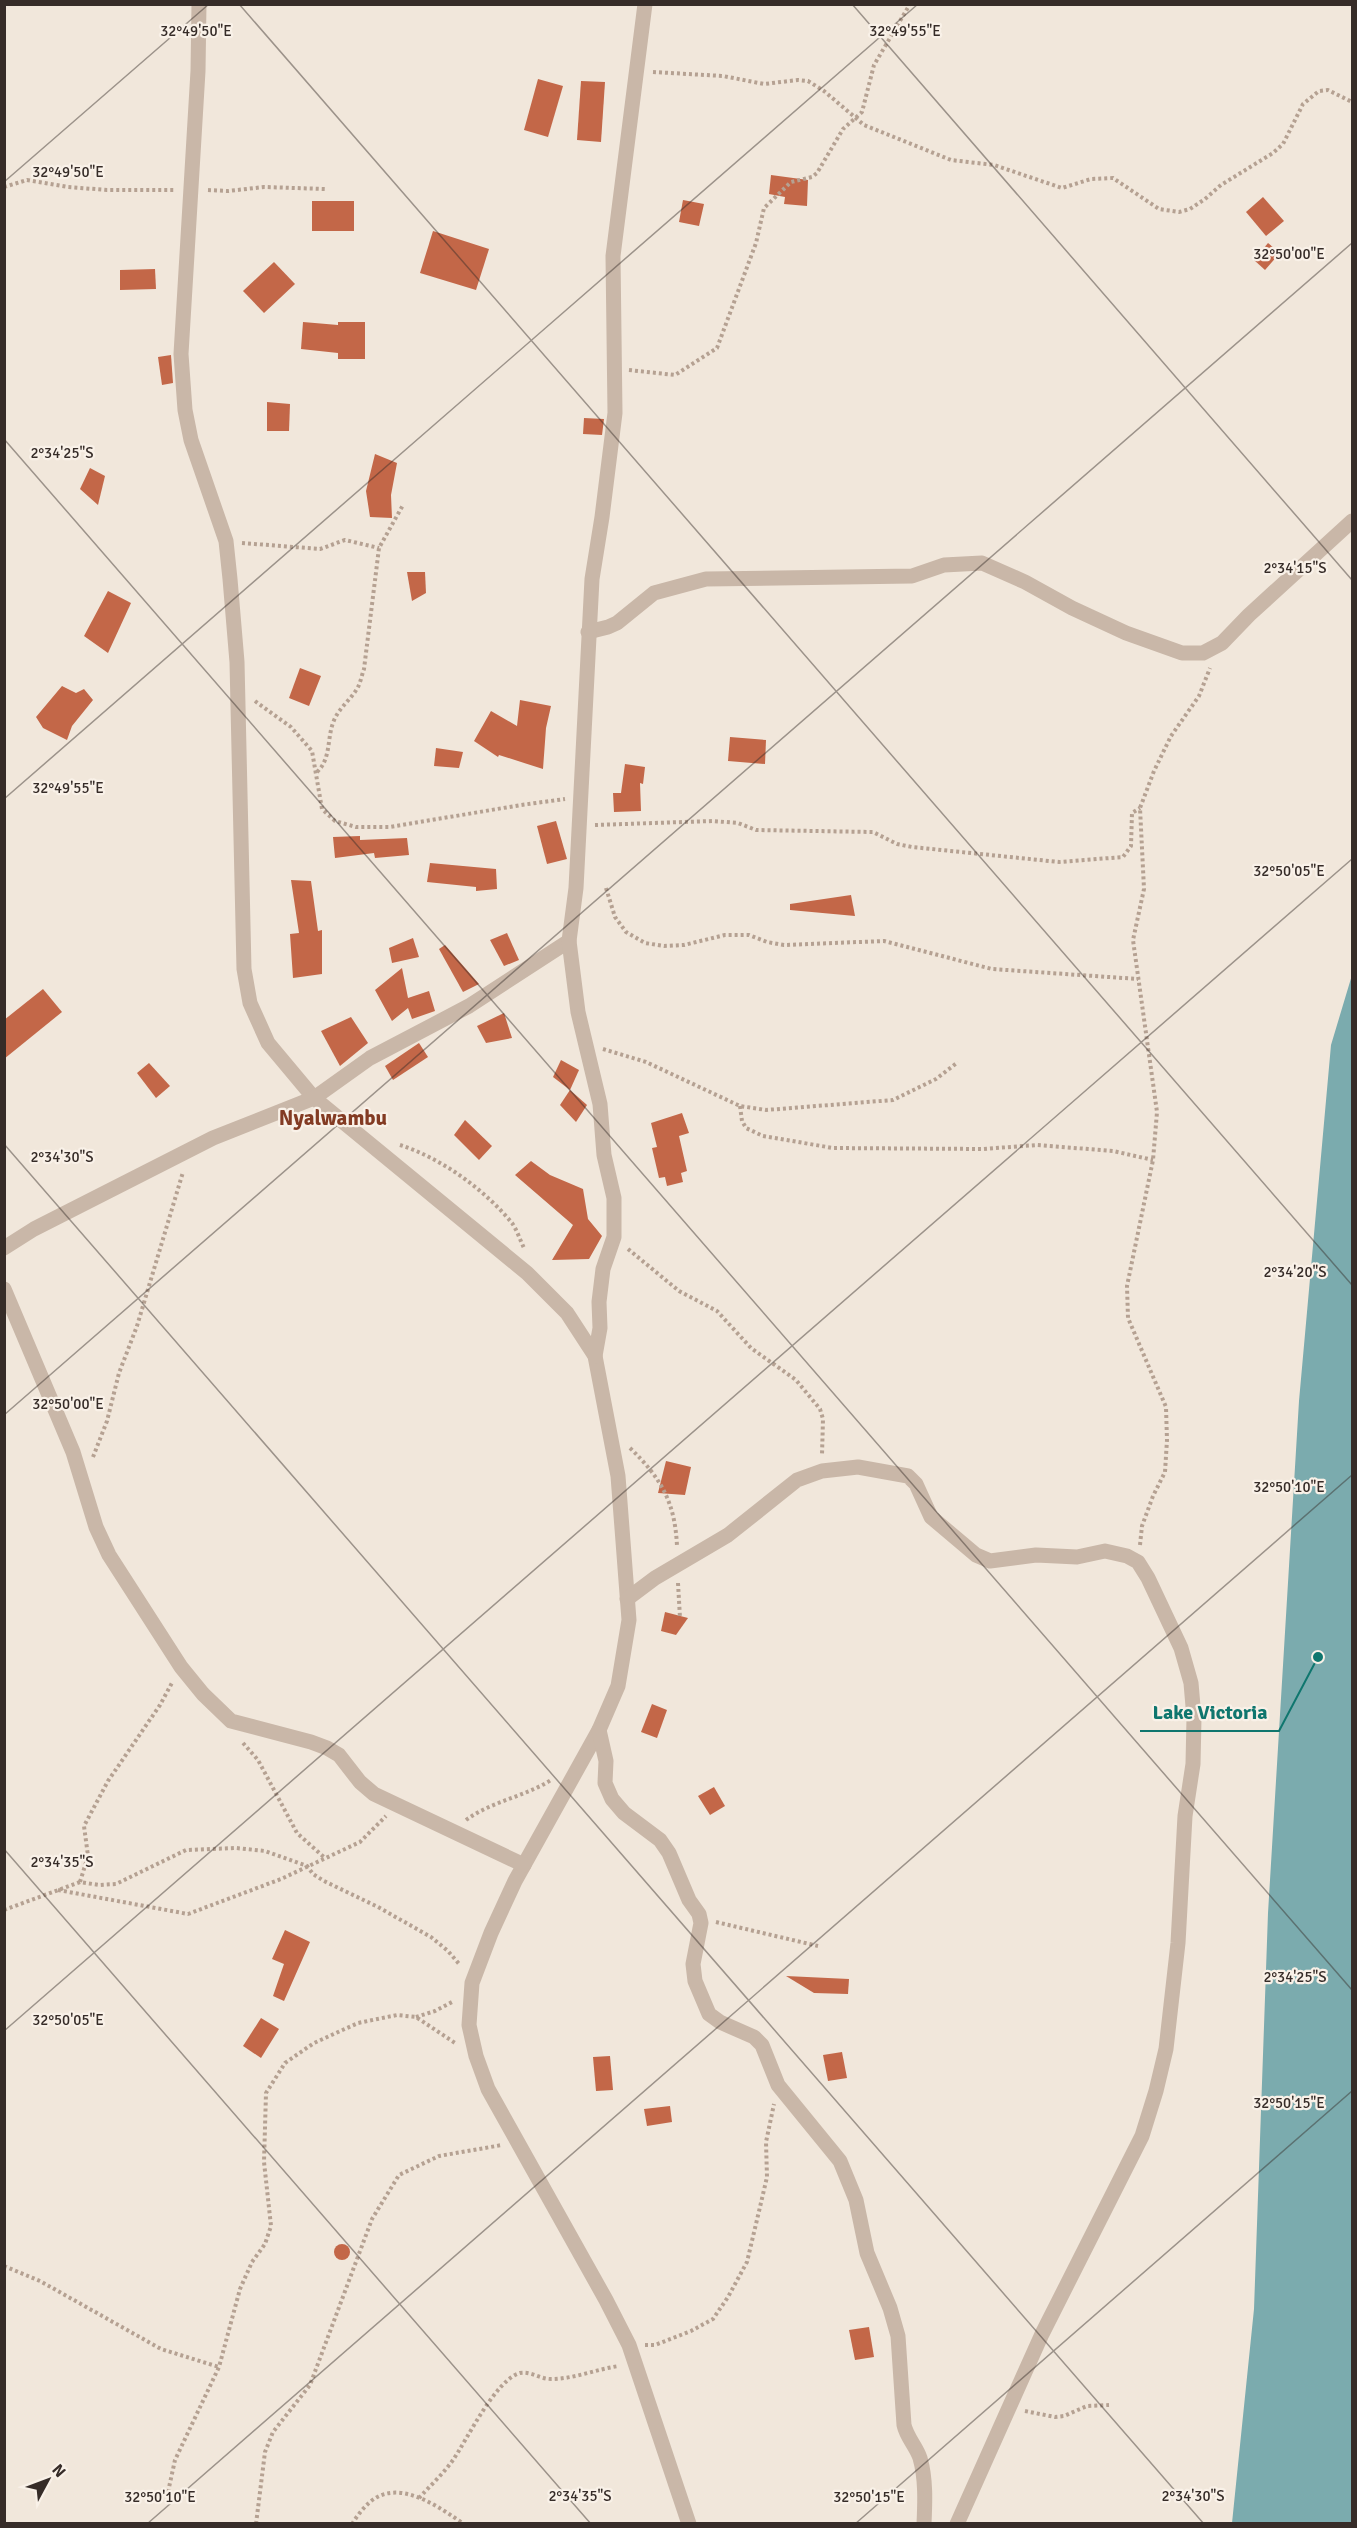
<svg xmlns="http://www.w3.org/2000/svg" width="1357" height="2528" font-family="Signika,sans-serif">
  <rect width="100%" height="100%" fill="#f1e7db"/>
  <!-- water -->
  <path fill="#7babae" d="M1352 975V2523H1232L1254 2309 1268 1913 1299 1401 1331 1045Z"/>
  <!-- building -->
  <g fill="#c36748">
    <path d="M538 79 563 86 548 137 524 130Z"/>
    <path d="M581 81 605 82 601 142 577 140Z"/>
    <path d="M771 175 808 180 807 206 784 204 785 197 769 194Z"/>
    <path d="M1263 197 1284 221 1266 236 1246 212Z"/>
    <path d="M683 200 704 204 699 226 679 222Z"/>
    <rect x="312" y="201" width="42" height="30"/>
    <path d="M433 231 489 249 476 290 420 273Z"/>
    <path d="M1268 243 1280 253 1265 270 1254 260Z"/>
    <path d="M274 262 295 284 264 313 243 291Z"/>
    <path d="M155 269 156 289 120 290V270Z"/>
    <path d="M303 322 338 325V322H365V359H338V353L301 349Z"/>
    <path d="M171 355 173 383 162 385 158 357Z"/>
    <path d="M267 402 290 404 289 431H267Z"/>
    <path d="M584 418 604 419 602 435 583 434Z"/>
    <path d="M375 454 397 463 391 495 392 518 370 517 366 491Z"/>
    <path d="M90 468 105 476 98 505 80 489Z"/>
    <path d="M407 572H425L426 593 412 601Z"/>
    <path d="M108 591 131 603 108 653 84 636Z"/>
    <path d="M300 668 321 676 309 706 289 698Z"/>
    <path d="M62 686 76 693 84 689 93 700 72 726 67 740 43 728 36 717Z"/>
    <path d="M520 700 551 706 546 728 543 769 499 755 498 757 474 741 491 711 517 726Z"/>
    <path d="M730 737 766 740 765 764 728 761Z"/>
    <path d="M436 748 463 752 459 768 434 766Z"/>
    <path d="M625 764 645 767 643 784 640 783 641 811 614 812 613 793H621Z"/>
    <path d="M556 821 567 859 547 864 537 826Z"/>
    <path d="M360 836V840L407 838 409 855 375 858 374 853 335 858 333 837Z"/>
    <path d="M430 863 496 869 497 889 476 891V887L427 882Z"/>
    <path d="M291 880 311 881 318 931 322 930V974L293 978 290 934 299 933Z"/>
    <path d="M851 895 855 916 790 910V904Z"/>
    <path d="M507 933 519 960 504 966 490 940Z"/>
    <path d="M413 938 419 957 392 963 389 948Z"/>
    <path d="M445 945 479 984 463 992 439 949Z"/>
    <path d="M402 968 408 998 429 991 435 1011 412 1019 408 1008 392 1021 375 990Z"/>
    <path d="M43 989 62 1012 4 1059V1020Z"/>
    <path d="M504 1013 512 1038 486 1043 477 1026Z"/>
    <path d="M351 1017 368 1043 340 1066 321 1031Z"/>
    <path d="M419 1043 428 1057 393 1080 385 1066Z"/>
    <path d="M561 1060 579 1070 570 1090 553 1077Z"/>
    <path d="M149 1063 170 1086 156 1098 137 1073Z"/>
    <path d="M570 1090 587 1105 576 1122 560 1105Z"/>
    <path d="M682 1113 689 1133 679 1136 687 1171 681 1173 683 1182 667 1186 665 1177 659 1178 652 1148 657 1147 651 1123Z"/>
    <path d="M465 1120 492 1146 479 1160 454 1135Z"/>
    <path d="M531 1161 550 1175 583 1189 588 1219 602 1236 589 1259 552 1260 573 1225 515 1175Z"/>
    <path d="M666 1461 691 1467 685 1495 658 1493Z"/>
    <path d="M665 1612 688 1618 676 1635 661 1631Z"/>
    <path d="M652 1704 667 1710 657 1738 641 1732Z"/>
    <path d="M714 1787 725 1806 710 1815 698 1796Z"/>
    <path d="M285 1930 310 1942 284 2001 273 1996 284 1964 272 1959Z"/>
    <path d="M786 1976 849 1979 848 1994 814 1993Z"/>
    <path d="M261 2018 279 2029 261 2058 243 2046Z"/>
    <path d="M842 2052 847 2078 828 2081 823 2055Z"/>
    <path d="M610 2056 613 2090 596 2091 593 2057Z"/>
    <path d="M670 2106 672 2122 647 2126 644 2109Z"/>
    <circle cx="342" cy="2252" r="8"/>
    <path d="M869 2327 874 2357 855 2360 849 2330Z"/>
  </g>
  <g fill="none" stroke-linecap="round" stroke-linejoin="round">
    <!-- path -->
    <g stroke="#b5a192" stroke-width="4" stroke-dasharray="3 3" stroke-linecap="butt">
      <path d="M653 72 723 76 764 84 798 80 808 81 824 91 864 125 951 160 994 165 1062 188 1091 179 1113 178 1159 209 1179 212 1190 209 1205 199 1221 185 1273 153 1283 144 1303 104 1319 91 1328 90 1352 102"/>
      <path d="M4 187 27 180 68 187 107 190H176"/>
      <path d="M208 190 228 191 264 187 325 189"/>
      <path d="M629 370 675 375 717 348 756 243 764 208 791 182 812 177 817 173 843 129 862 112 874 65 910 4"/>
      <path d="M242 543 320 549 345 540 379 548"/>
      <path d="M255 701 291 727 312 751 322 809 335 821 356 827H390L521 805 565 799"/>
      <path d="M317 772C331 759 327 739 333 723 338 708 351 700 358 687 361 681 362 674 364 669L379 548 403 505"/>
      <path d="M595 825 713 821 738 823 756 830 873 832 897 844 912 847 1059 862 1123 857 1131 846 1132 813 1140 808"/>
      <path d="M606 888 615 917 626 932 645 943 664 946 684 945 725 935H749L767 942 784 945 884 941 992 969 1138 979"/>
      <path d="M603 1049 646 1062 740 1106 766 1110 893 1100 936 1079 958 1062"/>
      <path d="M740 1106 742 1121 746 1128 763 1136 833 1148 983 1149 1037 1145 1113 1151 1153 1160"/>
      <path d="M400 1145C441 1158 484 1189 512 1223 517 1230 520 1240 524 1248"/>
      <path d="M628 1249 679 1291 717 1311 751 1348 796 1380 820 1409 823 1419 822 1455"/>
      <path d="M630 1448C661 1478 675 1502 677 1546"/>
      <path d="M93 1457 107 1421 119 1373 137 1326 183 1172"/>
      <path d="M1140 1545 1142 1526 1153 1496 1165 1472 1167 1440 1166 1407 1128 1318 1127 1286 1153 1160 1157 1112 1133 940 1144 889 1140 808 1154 771 1171 736 1199 696 1210 668"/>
      <path d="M678 1583 680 1618"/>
      <path d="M243 1743 258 1760 297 1833 325 1858"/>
      <path d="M466 1820C492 1801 524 1797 551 1780"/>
      <path d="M80 1882 88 1856 84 1826 108 1781 160 1705 173 1681"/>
      <path d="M58 1890 188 1914 281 1879 360 1842 386 1816"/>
      <path d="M4 1910 80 1882 99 1885 116 1884 186 1850 236 1848 265 1851 307 1866 313 1874 324 1881 378 1907 431 1937 448 1951 460 1965"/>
      <path d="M716 1922 818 1946"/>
      <path d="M416 2017 435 2011 454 2001"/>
      <path d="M4 2266 40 2281 161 2349 219 2367"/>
      <path d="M645 2345H655L691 2331 713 2319 728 2297 747 2262 760 2207 767 2177 766 2142 774 2104"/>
      <path d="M1025 2411 1055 2417 1064 2416 1087 2406 1109 2405"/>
      <path d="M168 2492 175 2460 219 2367 240 2289 252 2262 265 2244 271 2226 264 2162 266 2093 285 2063 314 2043 358 2023 397 2015 416 2017 455 2043"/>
      <path d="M419 2498C430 2486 443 2474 453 2460 467 2440 495 2380 520 2373 531 2371 540 2379 551 2379 574 2379 597 2369 619 2366"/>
      <path d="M256 2524 265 2452 273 2432 310 2385 372 2219 399 2175 439 2156 502 2145"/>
      <path d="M352 2524C357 2516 363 2508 370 2502 399 2477 440 2508 464 2524"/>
    </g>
    <!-- street -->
    <g stroke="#c9b7a8" stroke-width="15">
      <path d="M199 4 198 71 181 354 185 410 191 440 226 541 230 579 237 662 244 969 250 1003 268 1043 314 1098 527 1273 567 1313 595 1356 618 1476 629 1620 618 1686 599 1730 515 1881 491 1933 472 1983 469 2025 476 2056 488 2089 606 2300 629 2345 689 2524"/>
      <path d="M588 632 608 627 617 623 654 593 706 579 912 576 944 565 982 563 1025 582 1072 608 1126 633 1182 653H1203L1222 643 1249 615 1352 521"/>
      <path d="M4 1248 34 1229 213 1138 314 1098 370 1058 469 1006 569 941"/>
      <path d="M4 1289 73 1452 96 1527 109 1555 181 1667 203 1694 231 1721 311 1742 327 1748 339 1755 360 1782 374 1794 524 1865"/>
      <path d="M595 1356 600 1328 599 1302 603 1269 614 1237V1198L604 1155 600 1104 578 1012 569 941 576 888 592 579 602 517 615 413 613 256 645 4"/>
      <path d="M627 1599 655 1578 728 1535 797 1480 822 1471 858 1467 908 1476 916 1484 931 1517 976 1555 990 1561 1036 1555 1077 1557 1105 1551 1127 1556 1138 1562 1148 1578 1181 1648 1191 1683 1194 1718 1193 1764 1185 1816 1178 1943 1166 2049 1156 2091 1142 2136 1042 2334 957 2524"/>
      <path d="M599 1730 606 1761 605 1783 612 1799 624 1813 660 1840 669 1853 689 1900 699 1914 701 1923 693 1964 695 1981 709 2014 720 2022 754 2037 762 2045 778 2085 840 2161 856 2200 867 2253 890 2308 898 2336 904 2425C907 2438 916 2446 920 2458 926 2479 925 2502 924 2524"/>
    </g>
  </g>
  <!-- ticks -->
  <path fill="none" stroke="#362c28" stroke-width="1.5" stroke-opacity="0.45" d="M239 4 1352 1285M852 4 1352 580M4 182 209 4M4 439 1352 1990M4 799 918 4M4 1144 1204 2524M4 1415 1352 243M4 1849 591 2524M4 2031 1352 859M147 2524 1352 1475M855 2524 1352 2091"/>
  <g text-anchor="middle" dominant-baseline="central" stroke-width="4.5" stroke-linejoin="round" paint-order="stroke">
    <!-- quarter labels -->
    <g font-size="21" font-weight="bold" fill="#833b23" stroke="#f9f1e8">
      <text x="333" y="1118">Nyalwambu</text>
    </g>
  </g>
  <g font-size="15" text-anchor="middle" fill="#362c28" stroke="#f9f1e8" stroke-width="4.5" stroke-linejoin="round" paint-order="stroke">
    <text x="196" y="36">32°49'50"E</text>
    <text x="905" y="36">32°49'55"E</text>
    <text x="68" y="177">32°49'50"E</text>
    <text x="1289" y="259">32°50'00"E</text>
    <text x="62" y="458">2°34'25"S</text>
    <text x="1295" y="573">2°34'15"S</text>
    <text x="68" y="793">32°49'55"E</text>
    <text x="1289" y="876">32°50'05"E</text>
    <text x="62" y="1162">2°34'30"S</text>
    <text x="1295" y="1277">2°34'20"S</text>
    <text x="68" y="1409">32°50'00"E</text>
    <text x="1289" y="1492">32°50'10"E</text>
    <text x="62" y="1867">2°34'35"S</text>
    <text x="1295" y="1982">2°34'25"S</text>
    <text x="68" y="2025">32°50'05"E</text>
    <text x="1289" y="2108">32°50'15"E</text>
    <text x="580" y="2501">2°34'35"S</text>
    <text x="1193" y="2501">2°34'30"S</text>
    <text x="160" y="2502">32°50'10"E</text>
    <text x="869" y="2502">32°50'15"E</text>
  </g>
  <!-- callouts -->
  <path fill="none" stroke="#0f766e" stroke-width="2" d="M1318 1657L1279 1731H1140"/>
  <circle fill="#0f766e" stroke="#f9f1e8" stroke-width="2" cx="1318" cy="1657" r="6"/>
  <g font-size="20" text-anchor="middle" font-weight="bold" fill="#0f766e" stroke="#f9f1e8" stroke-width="4.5" stroke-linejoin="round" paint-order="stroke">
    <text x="1210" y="1719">Lake Victoria</text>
  </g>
  <!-- border -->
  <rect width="1357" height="2528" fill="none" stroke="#362c28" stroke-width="12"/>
  <!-- north arrow -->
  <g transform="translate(48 2480) rotate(49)" stroke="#f9f1e8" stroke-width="4.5" paint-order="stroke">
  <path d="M0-4.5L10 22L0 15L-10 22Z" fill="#362c28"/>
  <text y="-9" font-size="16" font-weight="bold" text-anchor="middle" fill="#362c28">N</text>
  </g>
</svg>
